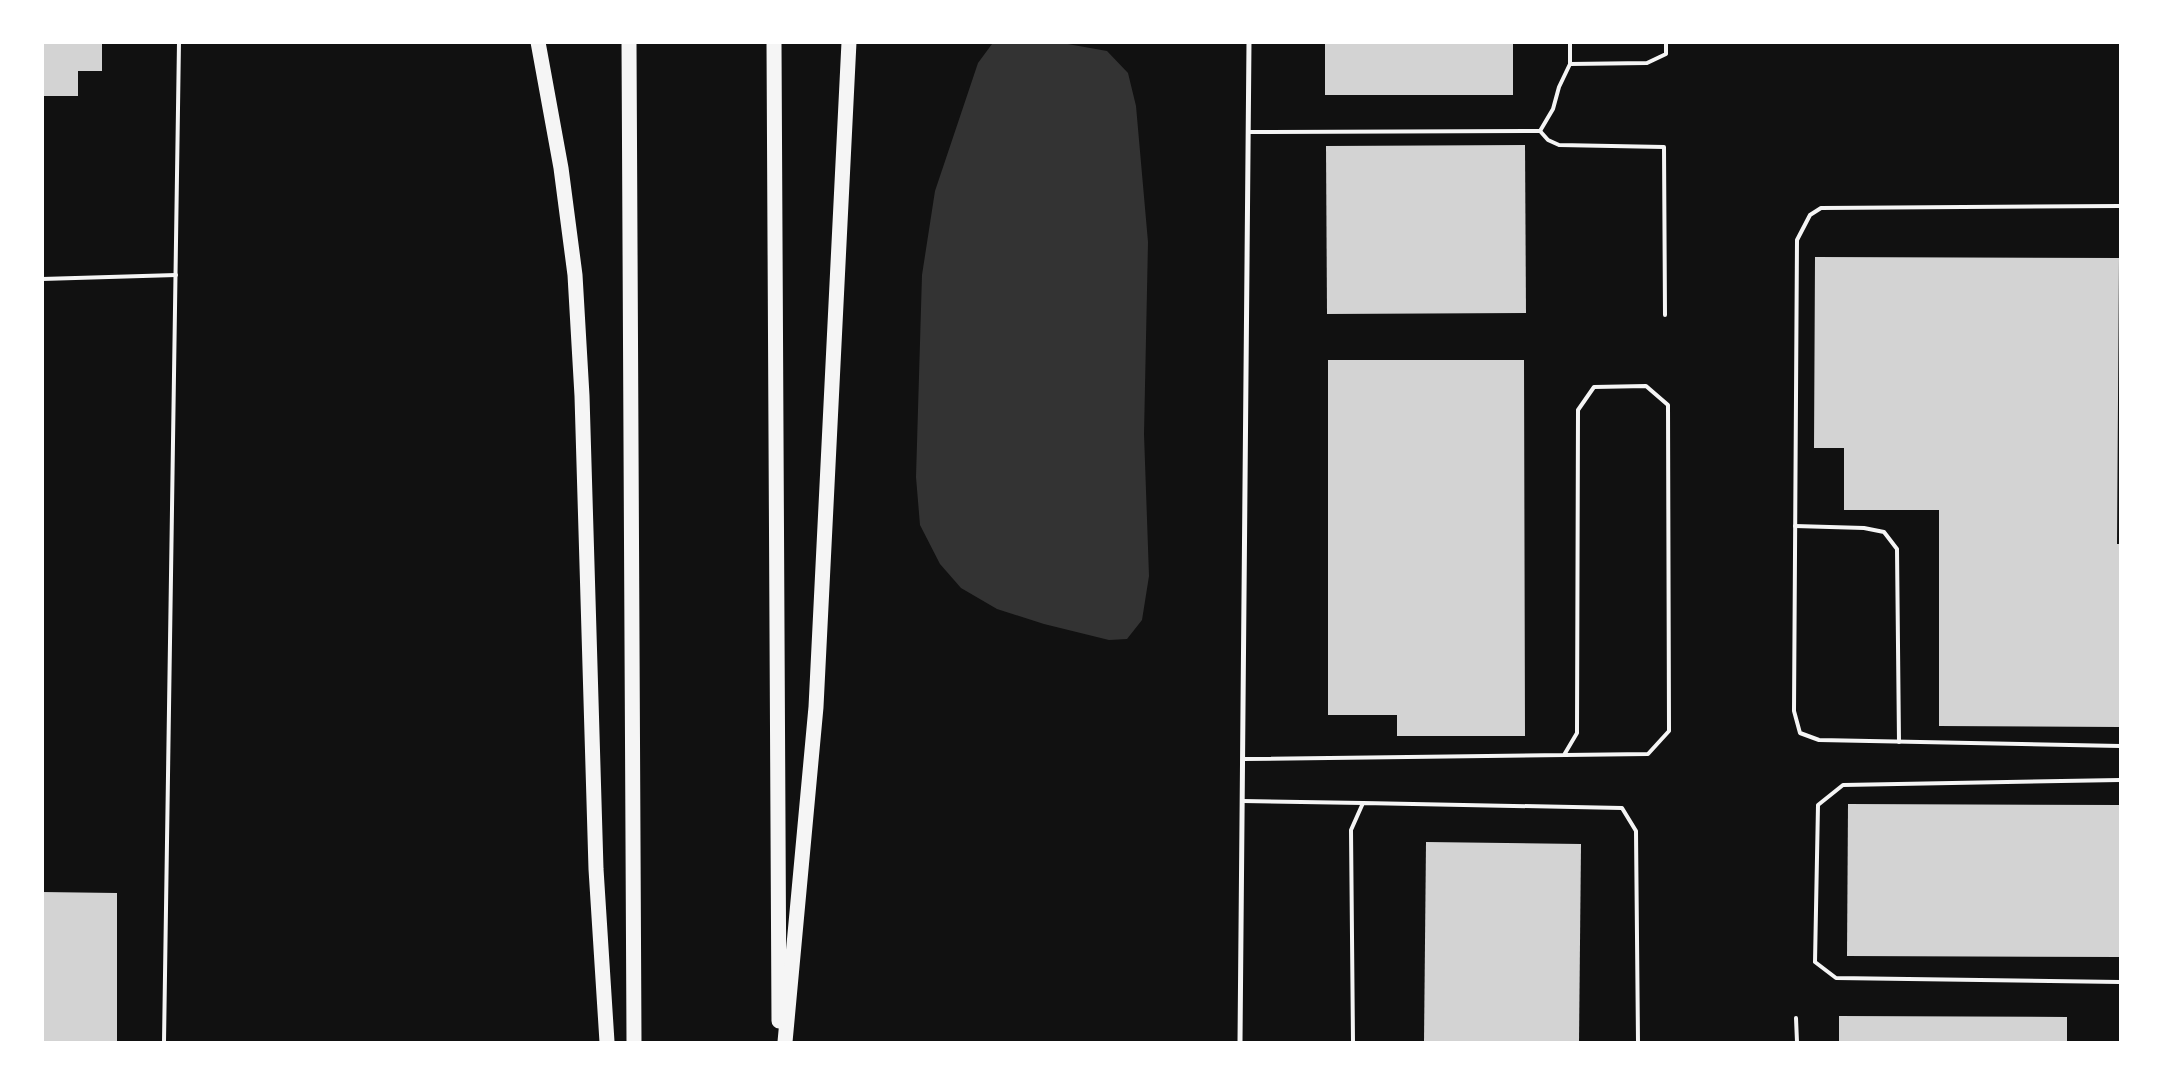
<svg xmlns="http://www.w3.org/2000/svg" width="2163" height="1085" font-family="'Noto Sans',sans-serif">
  <rect width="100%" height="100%" fill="#111"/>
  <!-- water -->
  <path fill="#333" d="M1006 43H1062L1107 51 1128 73 1136 106 1148 242 1144 434 1149 576 1142 620 1127 639 1109 640 1044 624 997 609 961 588 940 564 920 525 916 477 922 275 935 191 978 63 992 44Z"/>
  <!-- building -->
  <g fill="#d3d3d3">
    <path d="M42 42H102V71H78V96H42Z"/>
    <rect x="1325" y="42" width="188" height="53"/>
    <path d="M1525 145 1526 313 1327 314 1326 146Z"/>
    <path d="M1815 257 2119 258 2117 544H2120V727L1939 726V510H1844V448H1814Z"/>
    <path d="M1328 360H1524L1525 736H1397V715H1328Z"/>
    <path d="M1848 804 2120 805V957L1847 956Z"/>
    <path d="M1426 842 1581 844 1579 1042H1424Z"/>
    <path d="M42 892 117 893V1042H42Z"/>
    <path d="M1839 1016 2067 1017V1042H1839Z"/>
  </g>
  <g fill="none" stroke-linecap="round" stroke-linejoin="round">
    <!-- service -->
    <g stroke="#f5f5f5" stroke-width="4">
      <path d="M1570 64V42"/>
      <path d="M1540 131 1548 140 1559 145 1664 147 1665 315"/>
      <path d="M1250 132 1540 131 1553 109 1559 87 1570 64 1647 63 1666 54V42"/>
      <path d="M2120 206 1821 208 1810 215 1797 240 1794 711 1800 733 1819 740 2120 746"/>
      <path d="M42 279 176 275"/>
      <path d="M1795 526 1864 528 1884 532 1897 549 1899 742"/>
      <path d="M1243 759 1648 754 1669 731 1668 405 1646 386 1594 387 1578 410 1577 733 1564 755"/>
      <path d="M2120 780 1843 785 1818 805 1815 962 1836 978 2120 982"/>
      <path d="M1243 801 1363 803"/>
      <path d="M1796 1018 1797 1042"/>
      <path d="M164 1042 179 42"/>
      <path d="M1353 1042 1351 830 1363 803 1622 808 1636 831 1638 1042"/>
    </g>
    <!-- minor -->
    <path stroke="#f5f5f5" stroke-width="5" d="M1240 1042 1249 42"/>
    <!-- motorway -->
    <g stroke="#f5f5f5" stroke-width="15">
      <path d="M538 42 561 168 575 275 582 396 596 869 607 1042"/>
      <path d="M629 42 634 1042"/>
      <path d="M774 42 779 1021"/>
      <path d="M785 1042 816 707 849 42"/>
    </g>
  </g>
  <!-- border -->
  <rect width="2163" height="1085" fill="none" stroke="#ffffff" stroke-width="88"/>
</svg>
